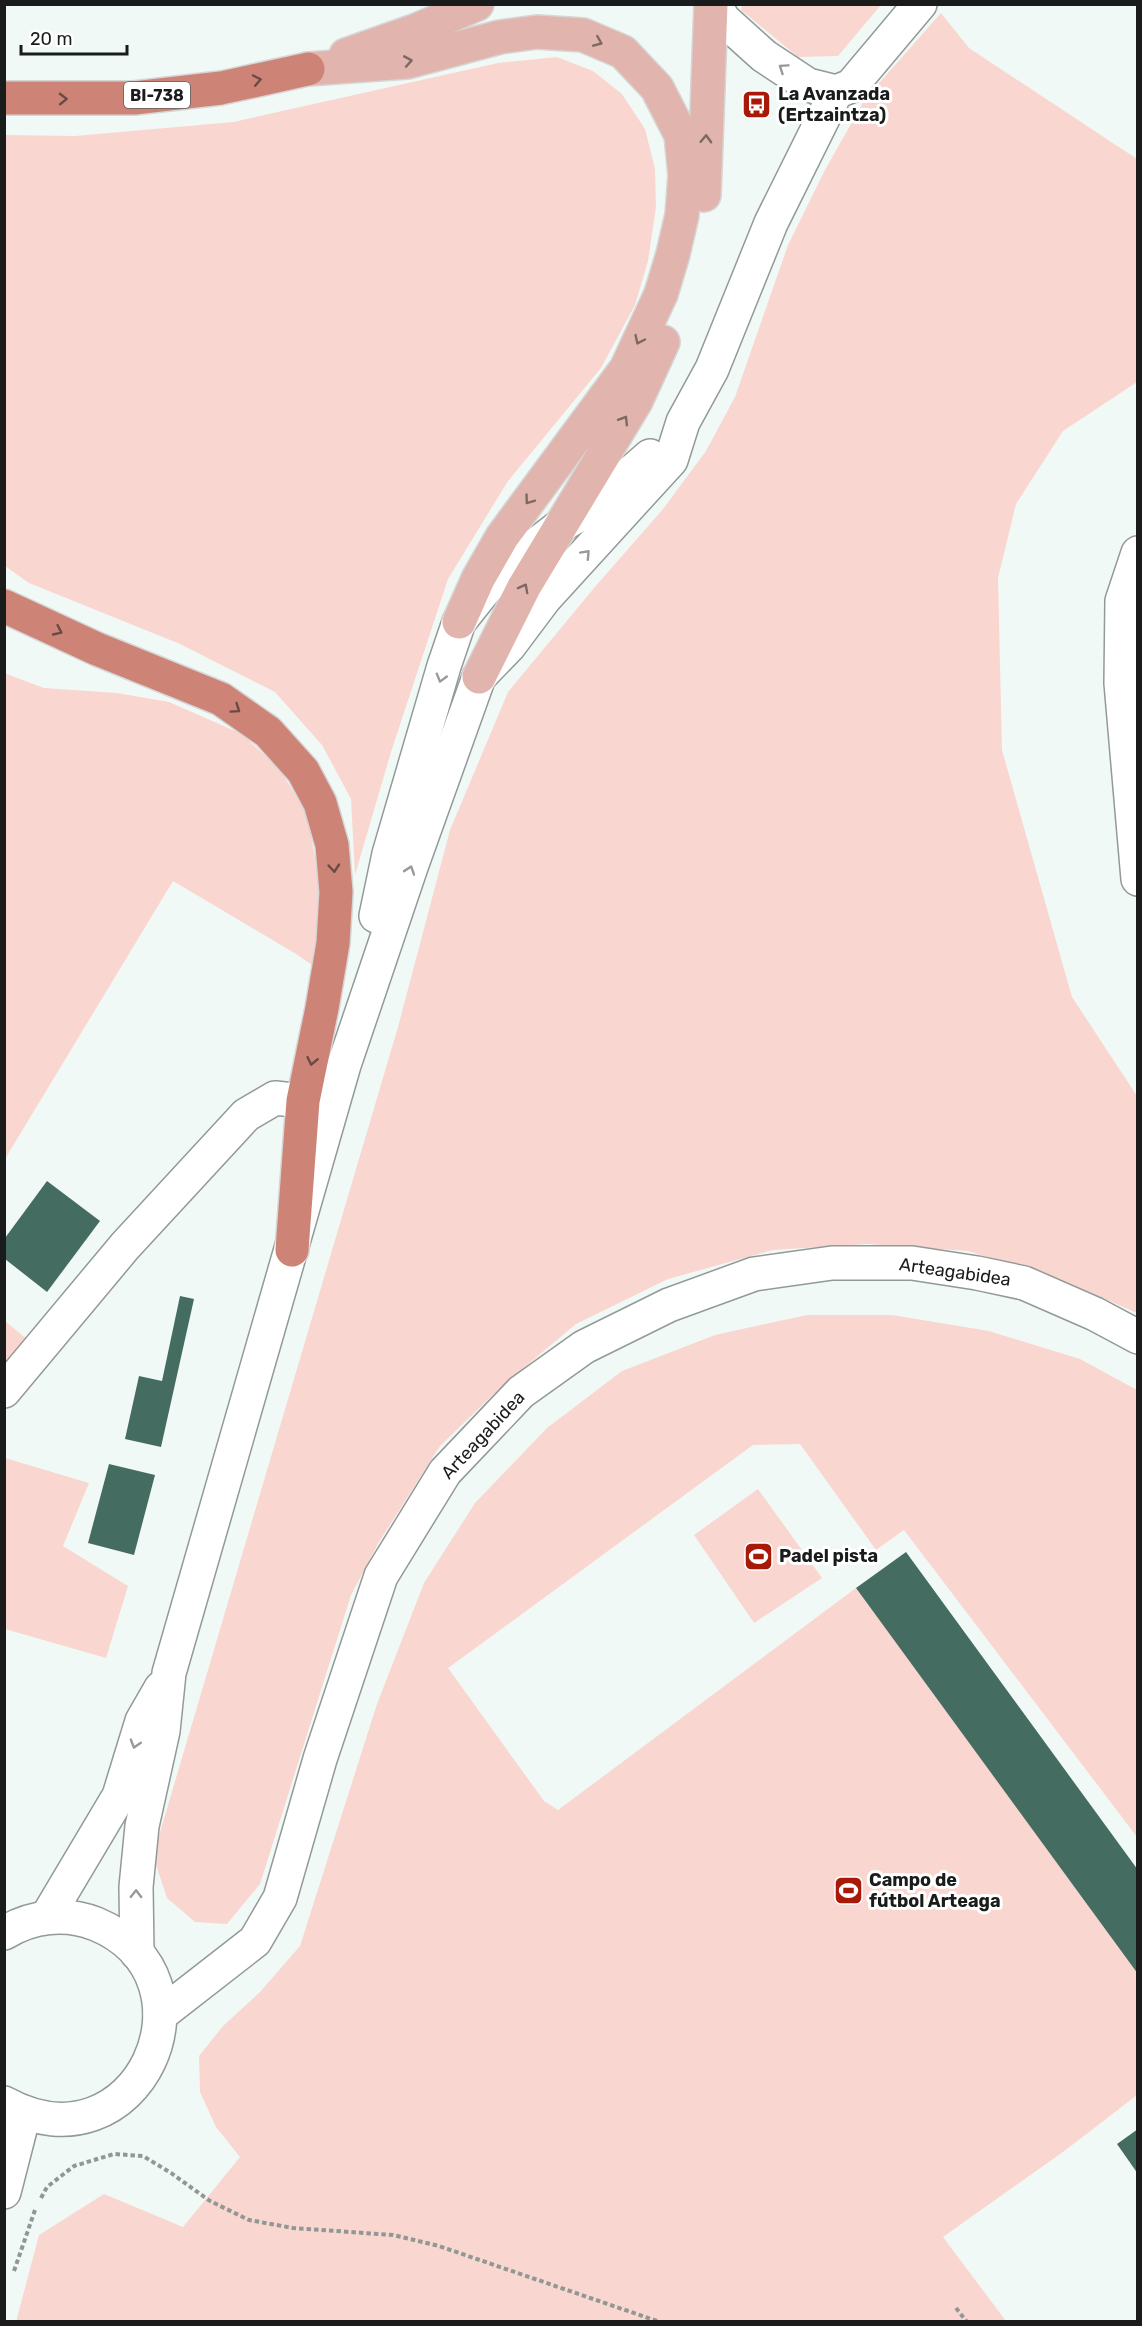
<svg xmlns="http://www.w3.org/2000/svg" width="1142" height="2326" font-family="Rubik,sans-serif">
  <rect width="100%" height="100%" fill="#f1f9f6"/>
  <!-- green -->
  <g fill="#f9d7d0">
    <path d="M742 4H881V5L838 56 798 57 741 10Z"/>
    <path d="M941 13 969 48 1137 159V382L1063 431 1016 504 998 578 1002 750 1072 997 1137 1096V1313L1059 1279 968 1251 867 1244 773 1250 668 1279 576 1324 501 1387 440 1446 379 1542 351 1595 260 1884 227 1924 195 1922 167 1898 153 1856 398 1027 450 830 508 692 594 588 663 509 706 451 735 397 788 245 825 170 865 99Z"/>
    <path d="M557 57 593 71 622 94 645 129 655 169 656 207 648 261 635 305 601 368 508 481 448 579 391 752 355 875 351 799 322 745 275 692 180 644 29 583 5 566V135L75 136 233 122 498 63Z"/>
    <path d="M4 673 44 688 117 693 169 702 242 734 280 770 307 814 318 875V969L296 954 173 881 5 1159Z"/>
    <path d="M807 1315H892L989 1331 1080 1359 1137 1390V1837L904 1530 876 1550 800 1444 753 1445 448 1668 544 1801 558 1810 856 1588 1137 1970V2095L1067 2149 943 2237 1006 2321 16 2322 39 2235 104 2194 183 2227 240 2157 216 2127 200 2092 199 2056 223 2026 260 1992 300 1946 377 1704 424 1583 475 1503 547 1428 622 1371 715 1335Z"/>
    <path d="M5 1321 46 1355 5 1406Z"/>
    <path d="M5 1458 89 1483 63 1546 128 1586 106 1658 5 1629Z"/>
    <path d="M758 1489 822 1578 754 1623 694 1535Z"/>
  </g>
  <!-- building -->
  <g fill="#456c60">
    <path d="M47 1181 100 1221 47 1292 5 1259V1238Z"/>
    <path d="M180 1296 194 1299 161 1447 125 1439 139 1376 162 1381Z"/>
    <path d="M109 1464 155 1475 134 1555 88 1543Z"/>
    <path d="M906 1552 1138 1870V1974L856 1588Z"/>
    <path d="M1138 2129V2174L1117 2144Z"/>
  </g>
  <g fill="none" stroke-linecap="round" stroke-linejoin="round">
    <defs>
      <g id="minor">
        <path d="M714 4 724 20 764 56 808 85 836 92"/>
        <path d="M1138 553 1122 601 1121 683 1138 879"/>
        <path d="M376 916 389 854 444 666 459 622 487 587 509 566 559 527 593 506 650 456"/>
        <path d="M4 1391 125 1246 246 1115 275 1098 303 1101"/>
        <path d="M47 1917 119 1796 142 1721 161 1688"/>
        <path d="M4 1933C32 1916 65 1912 96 1924 226 1978 138 2177 4 2103"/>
        <path d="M137 1953 136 1887 142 1826 163 1731 169 1673 344 1065 411 867 479 677 509 646 545 598 671 460 683 422 712 369 771 223 836 92 851 86 920 4"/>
        <path d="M160 2015 255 1941 280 1898 320 1759 381 1576 445 1472 521 1392 584 1347 669 1305 754 1274 832 1263H912L977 1273 1024 1283 1095 1314 1138 1337"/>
        <path d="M4 2192 24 2114"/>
      </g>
      <g id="major">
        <path d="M346 55 417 30 477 4"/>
        <path d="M308 69 407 62 500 37 537 32 583 35 623 52 657 88 681 135 685 175 682 215 673 254 661 294 626 369 502 537 478 579 459 622"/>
        <path d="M704 195 711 4"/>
        <path d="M479 677 524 587 636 401 663 342"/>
      </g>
      <g id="highway">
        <path d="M4 98H134L221 88 308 69"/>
        <path d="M4 606 97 649 221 699 268 732 303 771 320 803 332 845 336 892 333 943 322 1008 303 1101 292 1250"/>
      </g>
    </defs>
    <!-- minor casing -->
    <use href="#minor" stroke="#929a97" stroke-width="36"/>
    <!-- major casing -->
    <use href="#major" stroke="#d6d6d6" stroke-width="36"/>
    <!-- highway casing -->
    <use href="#highway" stroke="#d6d6d6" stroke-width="36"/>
    <!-- path -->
    <g stroke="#919795" stroke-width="4" stroke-dasharray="4.5 3" stroke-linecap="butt">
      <path d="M41 2198 47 2187 74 2166 114 2154 143 2156 171 2173 210 2201 249 2220 293 2228 393 2235 439 2246 660 2322"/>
      <path d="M14 2271 35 2210"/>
      <path d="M956 2308 967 2322"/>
    </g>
    <!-- minor -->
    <use href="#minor" stroke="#fff" stroke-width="33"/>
    <!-- major -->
    <use href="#major" stroke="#e1b5ad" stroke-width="33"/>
    <!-- highway -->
    <use href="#highway" stroke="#cd8477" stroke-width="33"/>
  </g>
  <!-- one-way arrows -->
  <defs><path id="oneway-chevron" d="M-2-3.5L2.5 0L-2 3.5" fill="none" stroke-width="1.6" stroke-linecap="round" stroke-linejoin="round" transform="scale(1.5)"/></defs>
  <g stroke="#7d6864">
    <use href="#oneway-chevron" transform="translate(598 42) rotate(23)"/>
    <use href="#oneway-chevron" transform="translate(408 61) rotate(-10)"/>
    <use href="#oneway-chevron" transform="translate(706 139) rotate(-88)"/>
    <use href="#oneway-chevron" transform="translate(639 340) rotate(115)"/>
    <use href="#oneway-chevron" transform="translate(624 420) rotate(-58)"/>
    <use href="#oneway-chevron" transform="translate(529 500) rotate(126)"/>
    <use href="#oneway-chevron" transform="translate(524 588) rotate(-62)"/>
  </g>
  <g stroke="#989998">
    <use href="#oneway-chevron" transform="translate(783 68) rotate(-146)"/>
    <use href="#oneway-chevron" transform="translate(586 554) rotate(-47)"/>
    <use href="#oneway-chevron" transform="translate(441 678) rotate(106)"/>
    <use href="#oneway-chevron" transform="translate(410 870) rotate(-71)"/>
    <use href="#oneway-chevron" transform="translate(135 1744) rotate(107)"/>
    <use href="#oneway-chevron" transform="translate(136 1894) rotate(-89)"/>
  </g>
  <g stroke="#6a4b44">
    <use href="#oneway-chevron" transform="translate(257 80) rotate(-12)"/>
    <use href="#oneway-chevron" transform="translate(63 99) rotate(-1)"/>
    <use href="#oneway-chevron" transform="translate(58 631) rotate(25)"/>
    <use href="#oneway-chevron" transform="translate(236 709) rotate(35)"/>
    <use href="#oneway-chevron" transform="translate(334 868) rotate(85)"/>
    <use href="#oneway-chevron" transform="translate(312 1061) rotate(102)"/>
  </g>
  <!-- icons -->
  <defs>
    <symbol id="bus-square" viewBox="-11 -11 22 22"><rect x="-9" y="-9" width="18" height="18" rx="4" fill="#a91907" stroke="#fff"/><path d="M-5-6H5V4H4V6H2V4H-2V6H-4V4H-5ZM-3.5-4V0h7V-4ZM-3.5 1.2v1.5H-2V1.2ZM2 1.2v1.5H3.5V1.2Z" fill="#fff"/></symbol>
    <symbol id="stadium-square" viewBox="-11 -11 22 22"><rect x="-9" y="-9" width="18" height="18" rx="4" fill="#a91907" stroke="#fff"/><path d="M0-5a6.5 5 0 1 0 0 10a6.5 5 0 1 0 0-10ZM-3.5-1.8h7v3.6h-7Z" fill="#fff"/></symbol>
  </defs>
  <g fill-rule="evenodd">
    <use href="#bus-square" x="740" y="88" width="33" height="33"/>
    <use href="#stadium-square" x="742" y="1540" width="33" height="33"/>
    <use href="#stadium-square" x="832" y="1874" width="33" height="33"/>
  </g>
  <g text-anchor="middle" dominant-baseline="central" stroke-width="6" stroke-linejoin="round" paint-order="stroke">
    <!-- shield labels -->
    <rect fill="#fff" stroke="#5e605f" stroke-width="1.5" x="124" y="82" width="66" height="26" rx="4.5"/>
    <g font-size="16" font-weight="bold" fill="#191c1b">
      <text x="157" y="95">BI-738</text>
    </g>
    <!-- poi labels -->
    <g font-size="18" font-weight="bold" fill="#191c1b" stroke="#fff" text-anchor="start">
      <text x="778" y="94">La Avanzada<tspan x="778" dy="21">(Ertzaintza)</tspan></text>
      <text x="779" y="1556">Padel pista</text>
      <text x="869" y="1880">Campo de<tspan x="869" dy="21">fútbol Arteaga</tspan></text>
    </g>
    <!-- street labels -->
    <g font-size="18" fill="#191c1b" stroke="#fff">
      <text transform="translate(955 1272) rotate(8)">Arteagabidea</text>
      <text transform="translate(483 1435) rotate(-47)">Arteagabidea</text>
    </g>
  </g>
  <!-- border -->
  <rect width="1142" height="2326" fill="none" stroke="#191c1b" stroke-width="12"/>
  <!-- scale -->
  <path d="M21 45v9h106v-9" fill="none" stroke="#191c1b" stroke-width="3"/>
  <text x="30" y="45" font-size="18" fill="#191c1b" stroke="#ffffff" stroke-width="4.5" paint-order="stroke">20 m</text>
</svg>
